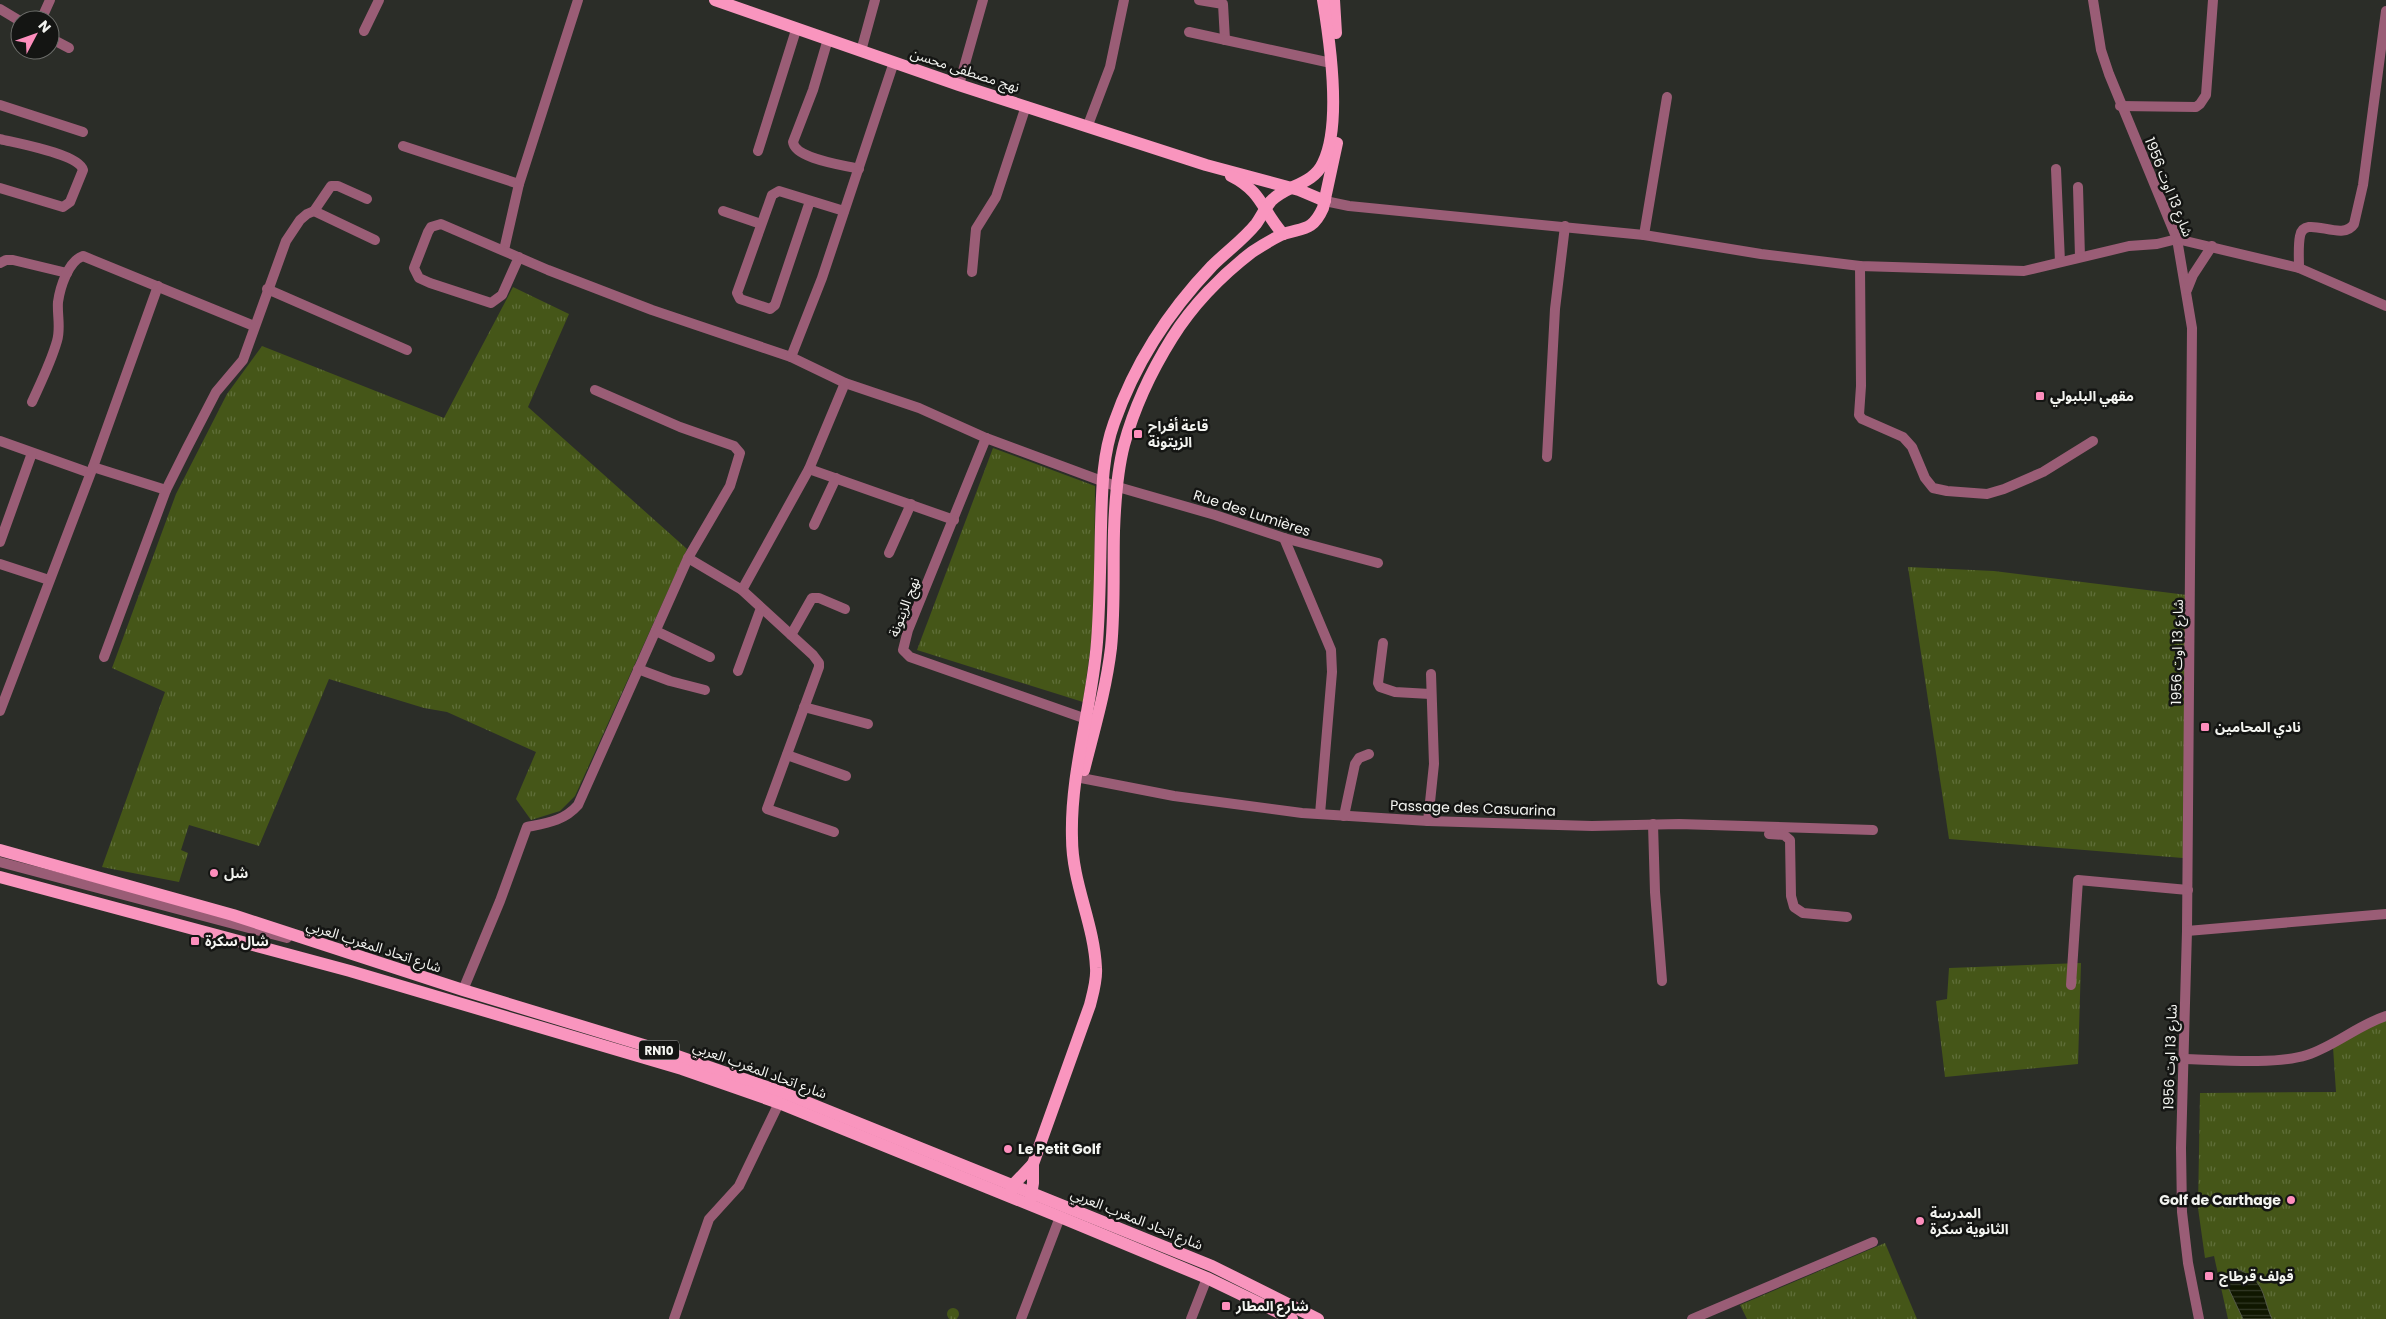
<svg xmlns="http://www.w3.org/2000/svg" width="2386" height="1319" font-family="Poppins,'Noto Sans Arabic',sans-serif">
  <defs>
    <pattern id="grass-tufts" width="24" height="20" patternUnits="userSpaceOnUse" patternTransform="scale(1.25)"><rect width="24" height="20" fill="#455618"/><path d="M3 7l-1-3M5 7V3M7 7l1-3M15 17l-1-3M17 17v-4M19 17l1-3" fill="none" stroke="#606f3a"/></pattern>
    <pattern id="water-rules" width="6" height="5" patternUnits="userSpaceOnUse" patternTransform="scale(1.25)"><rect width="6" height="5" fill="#101700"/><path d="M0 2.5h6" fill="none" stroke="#333926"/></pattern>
  </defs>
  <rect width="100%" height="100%" fill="#2b2d28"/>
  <!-- grass -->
  <g fill="url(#grass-tufts)">
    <path d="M513 287 569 314 528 407 687 549 575 796 560 811 531 820 516 799 536 752 447 712 424 708 329 679 259 846 189 825 181 850 188 853 179 882 102 867 165 692 112 668 176 494 227 394 262 346 444 418Z"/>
    <path d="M993 448 1095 486 1094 622 1083 702 917 650Z"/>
    <path d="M1908 567 1994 571 2187 595 2183 858 1949 839Z"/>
    <path d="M2081 963 2078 1064 1945 1077 1936 1001 1947 999 1949 968Z"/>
    <path d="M2386 1016V1319H2228L2214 1256 2205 1258 2198 1208 2200 1093 2336 1092 2333 1047Z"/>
    <path d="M1885 1243 1917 1319H1747L1740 1305Z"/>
    <circle cx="953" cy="1314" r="6"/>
  </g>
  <!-- water -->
  <path fill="url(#water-rules)" stroke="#545948" d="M2240 1270C2266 1282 2262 1297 2272 1319H2243L2227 1285 2231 1273Z"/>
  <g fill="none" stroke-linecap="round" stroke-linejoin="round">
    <!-- minor -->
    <g stroke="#9a5d76" stroke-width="10">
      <path d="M1199 0 1223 4 1225 40"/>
      <path d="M2093 0 2101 50 2109 74 2177 239 2192 328 2187 931 2181 1148 2182 1212 2188 1263 2199 1319"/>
      <path d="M0 9 20 21"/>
      <path d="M41 20 50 0"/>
      <path d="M364 31 379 0"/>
      <path d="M1189 32 1331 63"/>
      <path d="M50 38 69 48"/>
      <path d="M828 39 813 90 793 142C795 159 844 165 859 169"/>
      <path d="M861 51 875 0"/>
      <path d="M959 85 983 0"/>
      <path d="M0 105 83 132"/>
      <path d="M2120 106 2196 107 2200 104 2206 95 2213 0"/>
      <path d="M1088 125 1110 67 1124 0"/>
      <path d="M0 139C16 143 79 154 83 170L70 202 63 207 0 188"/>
      <path d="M403 146 519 184"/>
      <path d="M758 151 796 30"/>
      <path d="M2056 169 2060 262"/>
      <path d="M2078 187 2080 257"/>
      <path d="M810 201 775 305 770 309 740 299 737 293 772 195 779 191 844 211"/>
      <path d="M1325 201 1349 206 1644 235 1761 254 1860 266 2024 271 2129 246 2157 244 2177 239 2299 268 2386 306"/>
      <path d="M314 211 375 240"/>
      <path d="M723 211 761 224"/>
      <path d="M1644 235 1667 97"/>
      <path d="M504 250 519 184 578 0"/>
      <path d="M519 257 502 295 491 303 430 283 419 278 414 268 428 232 431 227 441 224 548 270 652 310 791 357 845 383 919 408 986 438 1118 487 1215 515 1284 538 1378 563"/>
      <path d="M0 263 6 260H13L67 273"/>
      <path d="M1860 266 1861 386 1859 415 1862 419 1903 437 1912 447 1925 478 1933 488 1947 491 1987 494 2004 489 2043 472 2093 441"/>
      <path d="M2299 268C2299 258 2298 246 2300 236 2304 213 2342 243 2354 224L2363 185 2386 11"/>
      <path d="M972 272 976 229 996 197 1026 106"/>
      <path d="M267 289 407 350"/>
      <path d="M2187 290 2193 275 2212 246"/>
      <path d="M791 357 822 278 894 62"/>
      <path d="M32 402C41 382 51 362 57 341 61 328 57 315 58 302 60 288 68 261 83 256L254 326"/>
      <path d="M986 438 908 630 903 650 910 657 1092 721"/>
      <path d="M0 441 90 473"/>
      <path d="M1547 457 1555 309 1565 226"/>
      <path d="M93 467 166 490"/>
      <path d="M809 469 954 520"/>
      <path d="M814 525 836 478"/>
      <path d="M1284 538 1331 650 1332 672 1320 814"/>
      <path d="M0 542 32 453"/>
      <path d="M889 553 911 504"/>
      <path d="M688 558 742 590 813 655 819 663V667L767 809 834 832"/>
      <path d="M0 564 49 580"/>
      <path d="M742 590 809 469 845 383"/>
      <path d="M656 631 710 657"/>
      <path d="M791 635 812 598H819L845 609"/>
      <path d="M1383 643 1378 683 1380 687 1395 692 1430 694"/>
      <path d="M104 657 166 490 187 448 216 392 243 360 286 241 300 220 307 214 314 211 331 186H338L367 199"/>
      <path d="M638 669 670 681 705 690"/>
      <path d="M738 671 761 608"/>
      <path d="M804 707 868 724"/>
      <path d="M0 711 93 467 158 286"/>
      <path d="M787 755 846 776"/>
      <path d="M1076 777 1174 796 1302 813 1428 821 1592 826 1679 824 1873 830"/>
      <path d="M1344 816 1355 764 1359 758 1369 754"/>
      <path d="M1428 821 1434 764 1431 674"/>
      <path d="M1653 824 1655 892 1662 981"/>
      <path d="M1769 834 1784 835 1790 840 1791 896 1794 907 1803 913 1847 917"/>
      <path d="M0 862 287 938"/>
      <path d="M2187 931 2386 914"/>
      <path d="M2071 985 2078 880 2188 890"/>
      <path d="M463 990 500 901 527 827C547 823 564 821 578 805L688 558 730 486 740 453 734 446 680 427 595 390"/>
      <path d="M2184 1059C2218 1060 2275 1065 2307 1055 2335 1046 2358 1025 2386 1016"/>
      <path d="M674 1319 709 1219 739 1186 779 1103"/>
      <path d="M1021 1319 1060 1217"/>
      <path d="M1191 1319 1207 1278"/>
      <path d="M1692 1319 1873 1242"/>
    </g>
    <!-- major -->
    <g stroke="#f995be" stroke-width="12">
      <path d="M715 0 959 85 1206 165 1299 190 1325 201"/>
      <path d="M1334 0 1336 33"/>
      <path d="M1231 176C1263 192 1262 211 1283 234"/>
      <path d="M1084 770C1094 730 1106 690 1111 648 1115 609 1113 570 1114 531 1115 503 1117 472 1124 445 1134 408 1152 370 1172 338 1192 306 1222 275 1252 252 1261 246 1271 240 1281 235 1301 227 1312 233 1323 208L1337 143"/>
      <path d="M0 850 233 915 463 990 660 1050 784 1093 1212 1266 1318 1319"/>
      <path d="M0 877 350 971 682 1069 779 1103 1060 1217 1207 1278 1292 1319"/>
      <path d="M1011 1191 1013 1185 1033 1164"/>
      <path d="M1030 1201 1033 1183V1164L1090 1005C1093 993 1097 980 1096 968 1094 923 1072 883 1072 838 1070 773 1092 707 1097 642 1100 604 1100 565 1101 527 1102 492 1102 456 1114 423 1135 363 1168 312 1212 266 1226 252 1243 240 1256 224 1261 217 1265 208 1271 201 1286 185 1313 185 1323 163 1342 125 1330 42 1323 0"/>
    </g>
  </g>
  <!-- markers -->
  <g fill="#fe8ebd" stroke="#141513" stroke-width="2">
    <rect x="2035" y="391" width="10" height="10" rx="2.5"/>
    <rect x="1133" y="429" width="10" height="10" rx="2.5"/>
    <rect x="2200" y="722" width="10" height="10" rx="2.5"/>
    <circle cx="214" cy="873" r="5"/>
    <rect x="190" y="936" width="10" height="10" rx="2.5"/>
    <circle cx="1008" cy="1149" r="5"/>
    <circle cx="2291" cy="1200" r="5"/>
    <circle cx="1920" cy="1221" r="5"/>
    <rect x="2204" y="1271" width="10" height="10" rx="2.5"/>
    <rect x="1221" y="1301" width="10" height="10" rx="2.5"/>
  </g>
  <g text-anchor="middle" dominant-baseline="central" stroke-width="5" stroke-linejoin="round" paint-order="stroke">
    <!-- shield labels -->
    <rect fill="#141513" stroke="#b0b1ae" stroke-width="1" x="639" y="1040.5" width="40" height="19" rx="4"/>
    <g font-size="12" font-weight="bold" fill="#f3f4f0">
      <text x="659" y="1050">RN10</text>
    </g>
    <!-- street labels -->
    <g font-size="14" fill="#f3f4f0" stroke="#141513">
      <text transform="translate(965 70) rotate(18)">نهج مصطفى محسن</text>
      <text transform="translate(2169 187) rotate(68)">شارع 13 اوت 1956</text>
      <text transform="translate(1252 513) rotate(18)">Rue des Lumières</text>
      <text transform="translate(904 607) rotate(-69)">نهج الزيتونة</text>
      <text transform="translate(2177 652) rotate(-89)">شارع 13 اوت 1956</text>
      <text transform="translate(1473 808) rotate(2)">Passage des Casuarina</text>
      <text transform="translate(374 946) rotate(18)">شارع اتحاد المغرب العربي</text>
      <text transform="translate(2170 1057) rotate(-88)">شارع 13 اوت 1956</text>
      <text transform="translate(760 1070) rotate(20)">شارع اتحاد المغرب العربي</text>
      <text transform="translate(1137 1219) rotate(22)">شارع اتحاد المغرب العربي</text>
    </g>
    <!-- poi labels -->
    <g font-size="14" font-weight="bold" fill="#f3f4f0" stroke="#141513" text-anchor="start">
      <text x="2050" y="396">مقهي البلبولي</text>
      <text x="1148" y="426">قاعة أفراح<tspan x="1148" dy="16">الزيتونة</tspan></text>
      <text x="2215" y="727">نادي المحامين</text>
      <text x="224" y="873">شل</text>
      <text x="205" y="941">شال سكرة</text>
      <text x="1018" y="1149">Le Petit Golf</text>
      <text x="2281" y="1200" text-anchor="end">Golf de Carthage</text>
      <text x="1930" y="1213">المدرسة<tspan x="1930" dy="16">الثانوية سكرة</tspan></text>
      <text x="2219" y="1276">قولف قرطاج</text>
      <text x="1236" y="1306">شارع المطار</text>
    </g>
  </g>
  <!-- north arrow -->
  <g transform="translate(35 35) rotate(49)"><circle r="24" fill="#141513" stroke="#6d6e6b"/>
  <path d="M0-4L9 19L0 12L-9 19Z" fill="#fe8ebd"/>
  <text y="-8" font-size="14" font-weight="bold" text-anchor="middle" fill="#f3f4f0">N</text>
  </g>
</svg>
